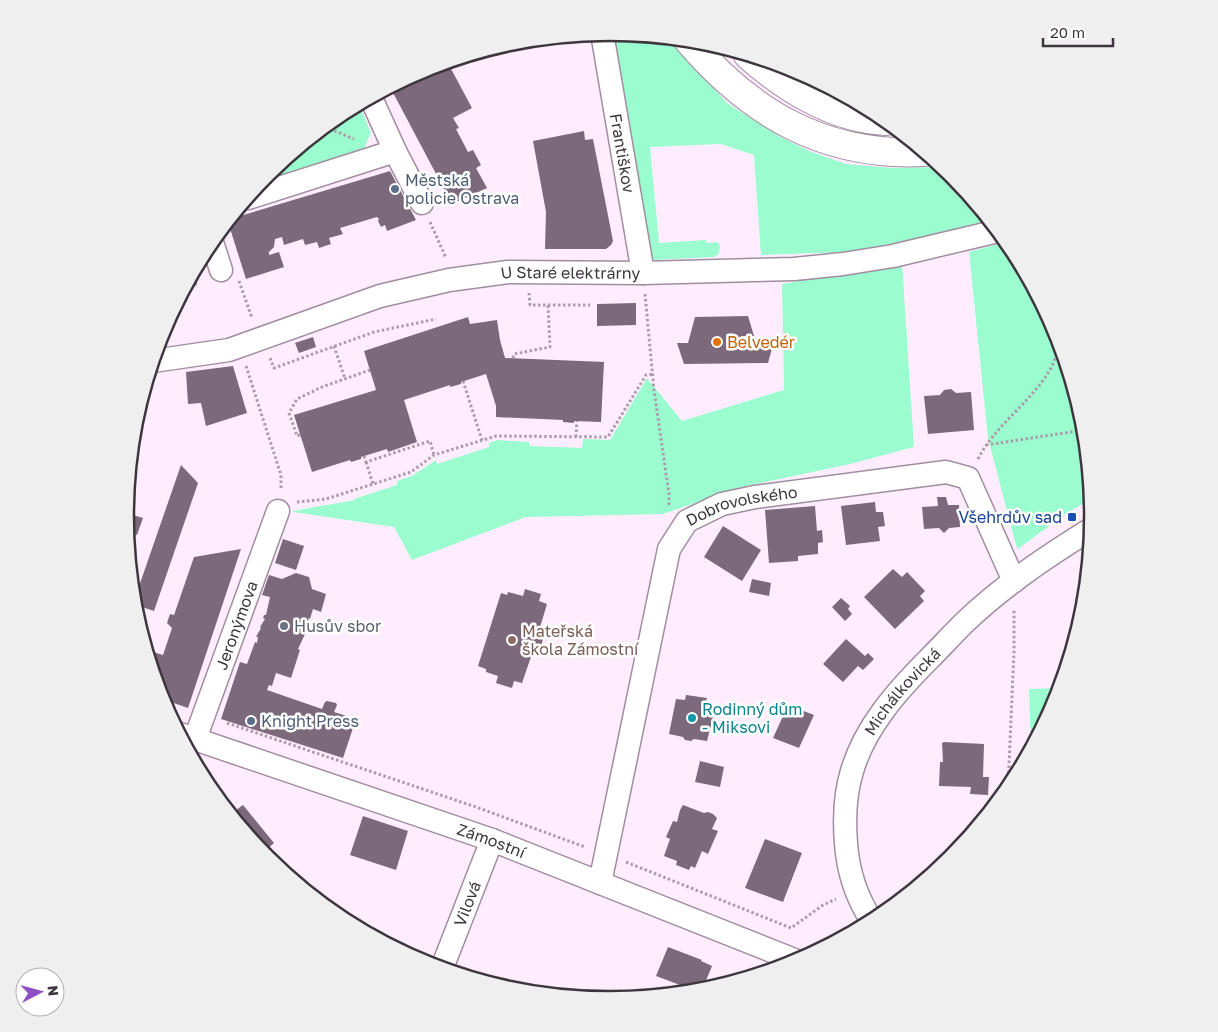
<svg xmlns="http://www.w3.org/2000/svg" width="1218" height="1032" font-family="'Golos Text',sans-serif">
	<rect width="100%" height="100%" fill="#ffedfe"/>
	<path fill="#9afccf" d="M 609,33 L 669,38 L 727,103 L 777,135 L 809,151 L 846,164 L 892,168 L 942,167 L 951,174 L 988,220 L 876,251 L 761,255 L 754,155 L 721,144 L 650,147 L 659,243 L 706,240 L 706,243 L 717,242 L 720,245 L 719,254 L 714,257 L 654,260 L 649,258 Z
		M 780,65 L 794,69 L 861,105 L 823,92 Z
		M 359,104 L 371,133 L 363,151 L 257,187 L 267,174 L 341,114 Z
		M 1006,242 L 1011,248 L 1056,331 L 1083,422 L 1091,499 L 1064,515 L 1018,549 L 1015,542 L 988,438 L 969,252 Z
		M 902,263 L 914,447 L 850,464 L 742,487 L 663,514 L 526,517 L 412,560 L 394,527 L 293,512 L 293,511 L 355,500 L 354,499 L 397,485 L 397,481 L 412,476 L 436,460 L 437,464 L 489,447 L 489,443 L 497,440 L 529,442 L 530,446 L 582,448 L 583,439 L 610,440 L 647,378 L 682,421 L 784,390 L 782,284 Z
		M 1060,688 L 1056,701 L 1031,747 L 1029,689 Z"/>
	<path fill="#7c697b" d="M 440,64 L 442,68 L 449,65 L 472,108 L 453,118 L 459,128 L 456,129 L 468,152 L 473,150 L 481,165 L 476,168 L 487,188 L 452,204 L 390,87 L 424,69 Z
		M 584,131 L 585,140 L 593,139 L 613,241 L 611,245 L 606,249 L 545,249 L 546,212 L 533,141 Z
		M 390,171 L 416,220 L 387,231 L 385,225 L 381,227 L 378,221 L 379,219 L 377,217 L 340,228 L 343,234 L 329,238 L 331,244 L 319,248 L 317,242 L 305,245 L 303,239 L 284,245 L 282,237 L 275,239 L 274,247 L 269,252 L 269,255 L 279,252 L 284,267 L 246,279 L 228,222 L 230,219 Z
		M 193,273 L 197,285 L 185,288 Z
		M 636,303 L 636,325 L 597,326 L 597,304 Z
		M 748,316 L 754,336 L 741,336 L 741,341 L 774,341 L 768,363 L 684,364 L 677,343 L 688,343 L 695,317 Z
		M 468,317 L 470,324 L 497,320 L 500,340 L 505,358 L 604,362 L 601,422 L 574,421 L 574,423 L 563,422 L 563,420 L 496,417 L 496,406 L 486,374 L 461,382 L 461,384 L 450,387 L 450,385 L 404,400 L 417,442 L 388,452 L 387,449 L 361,457 L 361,459 L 351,462 L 350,460 L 312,472 L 294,415 L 376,390 L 364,351 Z
		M 313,337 L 316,347 L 299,353 L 295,343 Z
		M 233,366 L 247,413 L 206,426 L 201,403 L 188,404 L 186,372 Z
		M 951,389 L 956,393 L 971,392 L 974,430 L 928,434 L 924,396 L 940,395 L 944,390 Z
		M 181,465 L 198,483 L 154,611 L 136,605 L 136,595 Z
		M 937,497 L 946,497 L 948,505 L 959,505 L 960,527 L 949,528 L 944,533 L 939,528 L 924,529 L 922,507 L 938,506 Z
		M 875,502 L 876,512 L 883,512 L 885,526 L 878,527 L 880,541 L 846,545 L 841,506 Z
		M 815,506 L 817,531 L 822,530 L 823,542 L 818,543 L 818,554 L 798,556 L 798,561 L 769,563 L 765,510 Z
		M 126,513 L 143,518 L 137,535 L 127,532 Z
		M 723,526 L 761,550 L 742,581 L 704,557 Z
		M 283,539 L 304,546 L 296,570 L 275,563 Z
		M 128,546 L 133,548 L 130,559 L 129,556 Z
		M 241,549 L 188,708 L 162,699 L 146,646 L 150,648 L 150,651 L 163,655 L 172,628 L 167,623 L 170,614 L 174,615 L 194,557 Z
		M 893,569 L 902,577 L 907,572 L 925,591 L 920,596 L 924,601 L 895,629 L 864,597 Z
		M 296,573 L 309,577 L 312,589 L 326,594 L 321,612 L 313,609 L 310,619 L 308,618 L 309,623 L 304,631 L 306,632 L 298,649 L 300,650 L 291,678 L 276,673 L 272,686 L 269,685 L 267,690 L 322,709 L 325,702 L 327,701 L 336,703 L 337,705 L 334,712 L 356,719 L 343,758 L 221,719 L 240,662 L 247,664 L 255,642 L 257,643 L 258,637 L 256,637 L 261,628 L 260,627 L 265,619 L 263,618 L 264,615 L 266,615 L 270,597 L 262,595 L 269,575 L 282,579 Z
		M 752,579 L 771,583 L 769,596 L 749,592 Z
		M 525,589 L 541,594 L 539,601 L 547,604 L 538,634 L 544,636 L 538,655 L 532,654 L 522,683 L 514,681 L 512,688 L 496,683 L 498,676 L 486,672 L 486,669 L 478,666 L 501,593 L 507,595 L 508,592 L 523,596 Z
		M 841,598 L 850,606 L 848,609 L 852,614 L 845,621 L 832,607 Z
		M 846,639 L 865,656 L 868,653 L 874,659 L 863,670 L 858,666 L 843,682 L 823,664 Z
		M 686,695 L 707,698 L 705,704 L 714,706 L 713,713 L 714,713 L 707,741 L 694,739 L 691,741 L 685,740 L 683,737 L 669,734 L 676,699 L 685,700 Z
		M 788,705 L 814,715 L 799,748 L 773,738 Z
		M 944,742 L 984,744 L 983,777 L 989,777 L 988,795 L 970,794 L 971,787 L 939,786 L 940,762 L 943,762 L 942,743 Z
		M 700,761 L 724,767 L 720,787 L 695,782 Z
		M 243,805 L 274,843 L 263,853 L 231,814 Z
		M 683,805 L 704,813 L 708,812 L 713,814 L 717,818 L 712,829 L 718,831 L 708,854 L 702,851 L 695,868 L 691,866 L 689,870 L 676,865 L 677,861 L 664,856 L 670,839 L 666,837 L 673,821 L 677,822 L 680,810 Z
		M 363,816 L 408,831 L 396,870 L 350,855 Z
		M 765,839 L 802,853 L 783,902 L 745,888 Z
		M 668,947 L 702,960 L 701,961 L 712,966 L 702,990 L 696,991 L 656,976 Z
		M 768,965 L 774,969 L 764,972 L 766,966 Z"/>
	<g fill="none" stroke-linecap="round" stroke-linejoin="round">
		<g stroke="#a18da0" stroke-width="25">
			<g id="street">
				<path id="s1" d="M 602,33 L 643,273"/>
				<path d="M 395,151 L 422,203"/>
				<path d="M 248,198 L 395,151 L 371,98"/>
				<path d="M 212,242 L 221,270"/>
				<path id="s2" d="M 153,361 L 229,350 L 380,296 L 449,280 L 508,272 L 643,273 L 794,269 L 843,264 L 893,256 L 998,231"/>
				<path id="s3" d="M 180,734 L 492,840 L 797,961"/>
				<path id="s4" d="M 195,739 L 278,511"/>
				<path id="s5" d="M 600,883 L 669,549 L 687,521 L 722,504 L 755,497 L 946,472 L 968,478 L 1014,581"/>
				<path id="s6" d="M 872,921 C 856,897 848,872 846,843 C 844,819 845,794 852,771 C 865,727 897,691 929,659 C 940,648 951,636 963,624 C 1001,587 1046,557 1091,529"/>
				<path id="s7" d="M 442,968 L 492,840"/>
			</g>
		</g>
		<g stroke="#a18da0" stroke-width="30">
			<path id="secondary" d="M 688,40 C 751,114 825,157 924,152
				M 748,55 C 786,89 835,119 886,121"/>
		</g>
		<path stroke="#aa9ca9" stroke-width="3" stroke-dasharray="2.5 2.5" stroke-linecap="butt" d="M 325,127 L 354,139
			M 430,222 L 446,258
			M 239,281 L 252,318
			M 529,293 L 530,305 L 590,305
			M 645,294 L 654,390 L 669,494 L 669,506
			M 334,346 L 345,379
			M 270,358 L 274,368 L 374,332 L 436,319
			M 513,358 L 514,354 L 550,347 L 548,305
			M 246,366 L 281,475 L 281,490
			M 463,381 L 482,440
			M 300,435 L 297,436 L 289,413 L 297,399 L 322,387 L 370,370
			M 576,437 L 577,421
			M 986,445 L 1084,430
			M 364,456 L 366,462 L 430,441 L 434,455
			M 978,459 C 995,425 1032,402 1051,368 C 1055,361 1057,350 1059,342
			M 366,462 L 373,484
			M 297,502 L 326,499 L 411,472 L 434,455 L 496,436 L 608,437 L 646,375 L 653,374
			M 227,723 L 476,807 L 585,847
			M 1008,788 L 1014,651 L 1014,609
			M 626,862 L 791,928 L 823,905 L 836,899"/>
		<use href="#street" stroke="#fff" stroke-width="22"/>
		<use href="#secondary" stroke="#fff" stroke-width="28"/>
	</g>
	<g fill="#5c6f8a" stroke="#fff" stroke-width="2">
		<circle cx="395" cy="189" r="5"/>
		<circle cx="251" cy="721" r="5"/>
	</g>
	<circle fill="#e8710a" stroke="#fff" stroke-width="2" cx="717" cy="342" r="5"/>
	<rect fill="#1a4fb4" stroke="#fff" stroke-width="2" x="1067" y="512" width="10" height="10" rx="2.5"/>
	<circle fill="#6b7280" stroke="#fff" stroke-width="2" cx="284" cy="626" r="5"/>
	<circle fill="#8d6e63" stroke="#fff" stroke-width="2" cx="512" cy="640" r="5"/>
	<circle fill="#0f9aa8" stroke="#fff" stroke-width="2" cx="692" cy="718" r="5"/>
	<g text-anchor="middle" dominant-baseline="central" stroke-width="5" stroke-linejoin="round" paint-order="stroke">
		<g font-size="16" fill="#3e363e" stroke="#fff">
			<text stroke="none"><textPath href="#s1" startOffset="122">Františkov</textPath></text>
			<text stroke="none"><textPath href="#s2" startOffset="430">U Staré elektrárny</textPath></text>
			<text stroke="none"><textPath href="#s5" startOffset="432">Dobrovolského</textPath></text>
			<text stroke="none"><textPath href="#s4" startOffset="121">Jeronýmova</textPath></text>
			<text stroke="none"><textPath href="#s6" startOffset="251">Michálkovická</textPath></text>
			<text stroke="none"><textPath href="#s3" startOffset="329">Zámostní</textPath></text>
			<text stroke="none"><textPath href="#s7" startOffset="69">Vilová</textPath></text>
		</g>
		<g font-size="16" fill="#4e5e75" stroke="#fff" text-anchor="start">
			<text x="405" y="180">Městská<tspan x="405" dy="18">policie Ostrava</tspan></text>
			<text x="261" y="721">Knight Press</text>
		</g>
		<g font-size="16" fill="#c56008" stroke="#fff" text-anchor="start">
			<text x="727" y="342">Belvedér</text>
		</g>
		<g font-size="16" fill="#164399" stroke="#fff" text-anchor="end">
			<text x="1062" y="517">Všehrdův sad</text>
		</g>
		<g font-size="16" fill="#5b616d" stroke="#fff" text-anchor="start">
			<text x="294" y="626">Husův sbor</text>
		</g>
		<g font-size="16" fill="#785e54" stroke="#fff" text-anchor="start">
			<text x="522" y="631">Mateřská<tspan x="522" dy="18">škola Zámostní</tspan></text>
		</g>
		<g font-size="16" fill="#0d838f" stroke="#fff" text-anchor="start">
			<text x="702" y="709">Rodinný dům<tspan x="702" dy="18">- Miksovi</tspan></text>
		</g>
	</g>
	<path d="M0 0H1218V1032H0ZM134 516a475 475 0 1 1 950 0a475 475 0 1 1-950 0Z" fill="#f0eff0" fill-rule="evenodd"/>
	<path fill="none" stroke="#3e363e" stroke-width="2.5" d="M134 516a475 475 0 1 1 950 0a475 475 0 1 1-950 0Z"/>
	<g transform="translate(40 992) rotate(84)"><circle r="24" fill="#ffffff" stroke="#b2afb2"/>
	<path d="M0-4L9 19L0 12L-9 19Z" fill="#8e4ec3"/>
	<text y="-8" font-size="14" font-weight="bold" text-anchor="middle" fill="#3e363e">N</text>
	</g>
	<path d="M1043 38v8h70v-8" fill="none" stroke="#3e363e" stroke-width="2.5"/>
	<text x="1050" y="38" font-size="15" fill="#3e363e" stroke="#ffffff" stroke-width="4" paint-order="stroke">20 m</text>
</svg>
